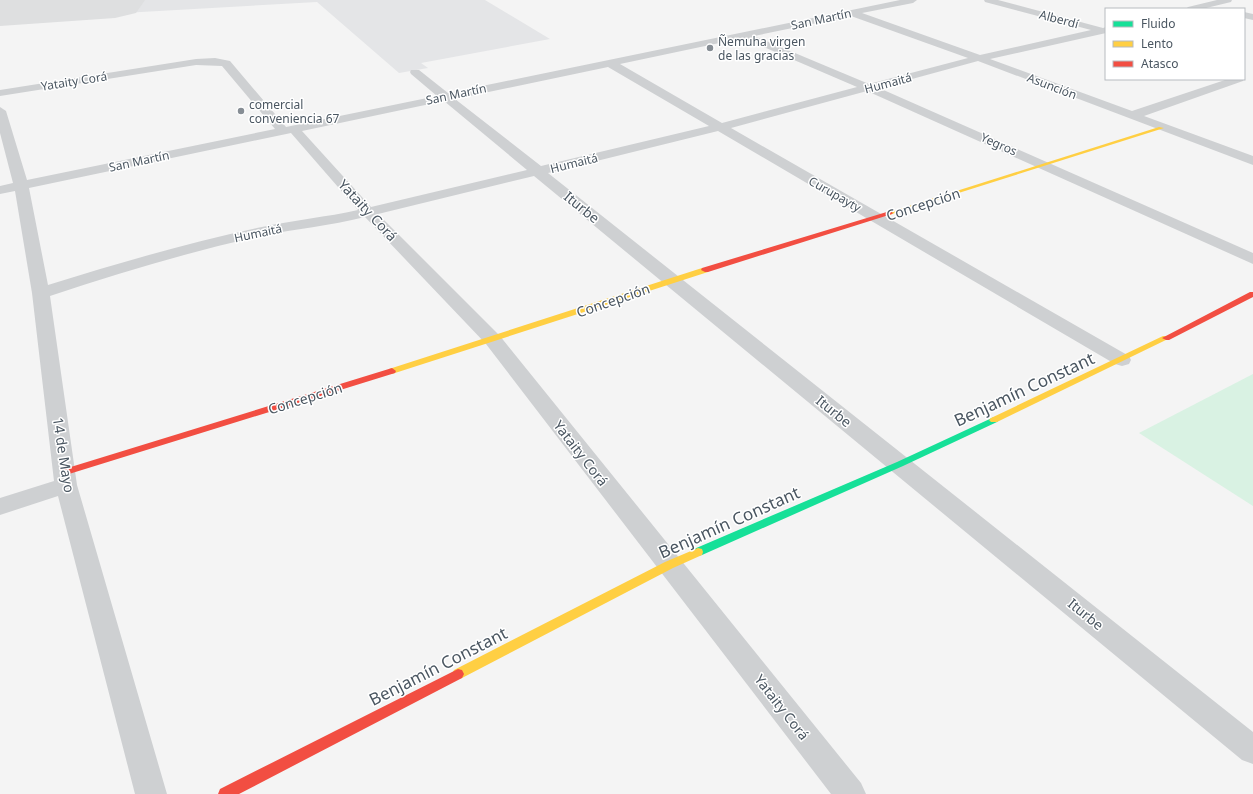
<svg xmlns="http://www.w3.org/2000/svg" width="1253" height="794" font-family="'Noto Sans',sans-serif">
	<rect width="100%" height="100%" fill="#f4f4f4"/>
	<path fill="#e4e5e7" d="M 0,0 L 485,0 L 550,39 L 421,63 L 428,68 L 399,73 L 317,2 L 0,20 Z"/>
	<path fill="#d9f2e3" d="M 1253,374 L 1253,506 L 1139,433 Z"/>
	<g fill="none" stroke-linecap="round" stroke-linejoin="round">
		<path fill="#dedfe0" fill-rule="evenodd" d="M 0,0 L 145,0 L 136,13 L 115,18 L 0,26 Z"/>
		<path fill="#ced0d2" fill-rule="evenodd" d="M 900,0 L 917,0 L 913,3 L 862,13 L 980,55 L 1091,30 L 985,2 L 984,0 L 998,0 L 1103,28 L 1106,27 L 1106,33 L 990,59 L 1132,111 L 1228,79 L 1244,78 L 1243,81 L 1144,116 L 1253,156 L 1253,165 L 978,61 L 879,88 L 1253,253 L 1253,264 L 867,91 L 731,128 L 1129,356 L 1131,360 L 1129,364 L 1122,366 L 1115,364 L 718,131 L 548,173 L 1253,732 L 1253,764 L 1242,760 L 534,176 L 378,214 L 500,336 L 861,783 L 866,794 L 831,794 L 486,344 L 365,217 C 330,226 295,229 260,236 C 189,252 119,273 50,296 L 77,485 L 167,794 L 135,794 L 58,496 L 0,515 L 0,498 L 54,481 L 32,293 L 15,191 L 0,194 L 0,186 L 13,183 L 0,133 L 0,107 L 6,111 L 27,180 L 275,129 L 222,66 L 196,65 L 0,96 L 0,90 L 196,59 L 215,58 L 230,61 L 286,127 L 437,96 L 411,74 L 410,72 L 411,70 L 419,70 L 448,93 ZM 851,16 L 968,58 L 869,84 L 754,36 ZM 743,38 L 857,87 L 722,123 L 620,64 ZM 608,67 L 709,126 L 541,166 L 455,99 ZM 444,101 L 527,170 L 371,207 L 302,131 ZM 291,133 L 358,210 C 327,217 294,220 262,227 C 190,242 119,263 48,285 L 29,188 Z
			M 1217,0 L 1232,0 L 1231,2 L 1202,9 L 1186,9 L 1188,7 Z
			M 1244,12 L 1253,14 L 1253,20 L 1244,18 Z"/>
		<path fill="#16e098" fill-rule="evenodd" d="M 994,417 L 997,418 L 999,420 L 997,422 L 903,466 L 702,555 L 698,556 L 694,555 L 693,552 L 694,549 L 897,462 Z"/>
		<path fill="#ffcf43" fill-rule="evenodd" d="M 1159,127 L 1164,128 L 892,214 L 890,215 L 887,213 Z
			M 702,268 L 705,268 L 709,270 L 708,272 L 395,373 L 392,374 L 388,371 L 389,369 Z
			M 1163,336 L 1166,336 L 1170,338 L 997,422 L 991,422 L 989,420 L 991,418 Z
			M 698,548 L 702,549 L 703,552 L 702,555 L 673,568 L 462,678 L 458,679 L 454,678 L 452,674 L 454,670 L 665,562 Z"/>
		<path fill="#f24e42" fill-rule="evenodd" d="M 890,211 L 893,213 L 892,214 L 708,272 L 705,272 L 701,270 L 702,268 Z
			M 1250,292 L 1253,292 L 1253,297 L 1169,340 L 1166,340 L 1162,338 Z
			M 392,368 L 396,371 L 395,373 L 69,474 L 61,474 L 60,472 L 61,470 Z
			M 458,669 L 462,670 L 464,674 L 462,678 L 239,794 L 218,794 L 220,789 Z"/>
	</g>
	<g fill="#868d94" stroke="#fff" stroke-width="1.5">
		<circle cx="710" cy="48" r="4"/>
		<circle cx="241" cy="111" r="4"/>
	</g>
	<g text-anchor="middle" dominant-baseline="central" stroke-width="3" stroke-linejoin="round" paint-order="stroke">
		<g font-size="12" fill="#4a5661" stroke="#fff">
			<text transform="translate(821 19) rotate(-12)">San Martín</text>
			<text transform="translate(1059 19) rotate(15)">Alberdí</text>
			<text transform="translate(74 81) rotate(-9)">Yataity Corá</text>
			<text transform="translate(888 83) rotate(-15)">Humaitá</text>
			<text transform="translate(1052 86) rotate(21)">Asunción</text>
			<text transform="translate(456 94) rotate(-12)">San Martín</text>
			<text transform="translate(999 144) rotate(24)">Yegros</text>
			<text transform="translate(139 161) rotate(-12)">San Martín</text>
			<text transform="translate(574 163) rotate(-14)">Humaitá</text>
			<text transform="translate(835 194) rotate(30)">Curupayty</text>
			<text transform="translate(258 233) rotate(-12)">Humaitá</text>
		</g>
		<g font-size="12" fill="#4a5661" stroke="#fff" text-anchor="start">
			<text x="718" y="41">Ñemuha virgen<tspan x="718" dy="14">de las gracias</tspan></text>
			<text x="249" y="104">comercial<tspan x="249" dy="14">conveniencia 67</tspan></text>
		</g>
		<g font-size="14" fill="#4a5661" stroke="#fff">
			<text transform="translate(923 204) rotate(-18)">Concepción</text>
			<text transform="translate(582 207) rotate(39)">Iturbe</text>
			<text transform="translate(368 210) rotate(47)">Yataity Corá</text>
			<text transform="translate(613 300) rotate(-19)">Concepción</text>
			<text transform="translate(305 398) rotate(-17)">Concepción</text>
			<text transform="translate(834 411) rotate(39)">Iturbe</text>
			<text transform="translate(581 453) rotate(52)">Yataity Corá</text>
			<text transform="translate(64 455) rotate(81)">14 de Mayo</text>
			<text transform="translate(1086 614) rotate(39)">Iturbe</text>
			<text transform="translate(782 707) rotate(52)">Yataity Corá</text>
		</g>
		<g font-size="17" fill="#4a5661" stroke="#fff">
			<text transform="translate(1024 389) rotate(-25)">Benjamín Constant</text>
			<text transform="translate(729 522) rotate(-24)">Benjamín Constant</text>
			<text transform="translate(438 666) rotate(-27)">Benjamín Constant</text>
		</g>
	</g>
	<rect x="1105" y="8" width="140" height="72" fill="#ffffff" stroke="#b7bbc0"/>
	<rect x="1113" y="21" width="20" height="6" fill="#16e098" stroke="#b7bbc0"/>
	<text x="1141" y="28" font-size="12" fill="#4a5661">Fluido</text>
	<rect x="1113" y="41" width="20" height="6" fill="#ffcf43" stroke="#b7bbc0"/>
	<text x="1141" y="48" font-size="12" fill="#4a5661">Lento</text>
	<rect x="1113" y="61" width="20" height="6" fill="#f24e42" stroke="#b7bbc0"/>
	<text x="1141" y="68" font-size="12" fill="#4a5661">Atasco</text>
</svg>
